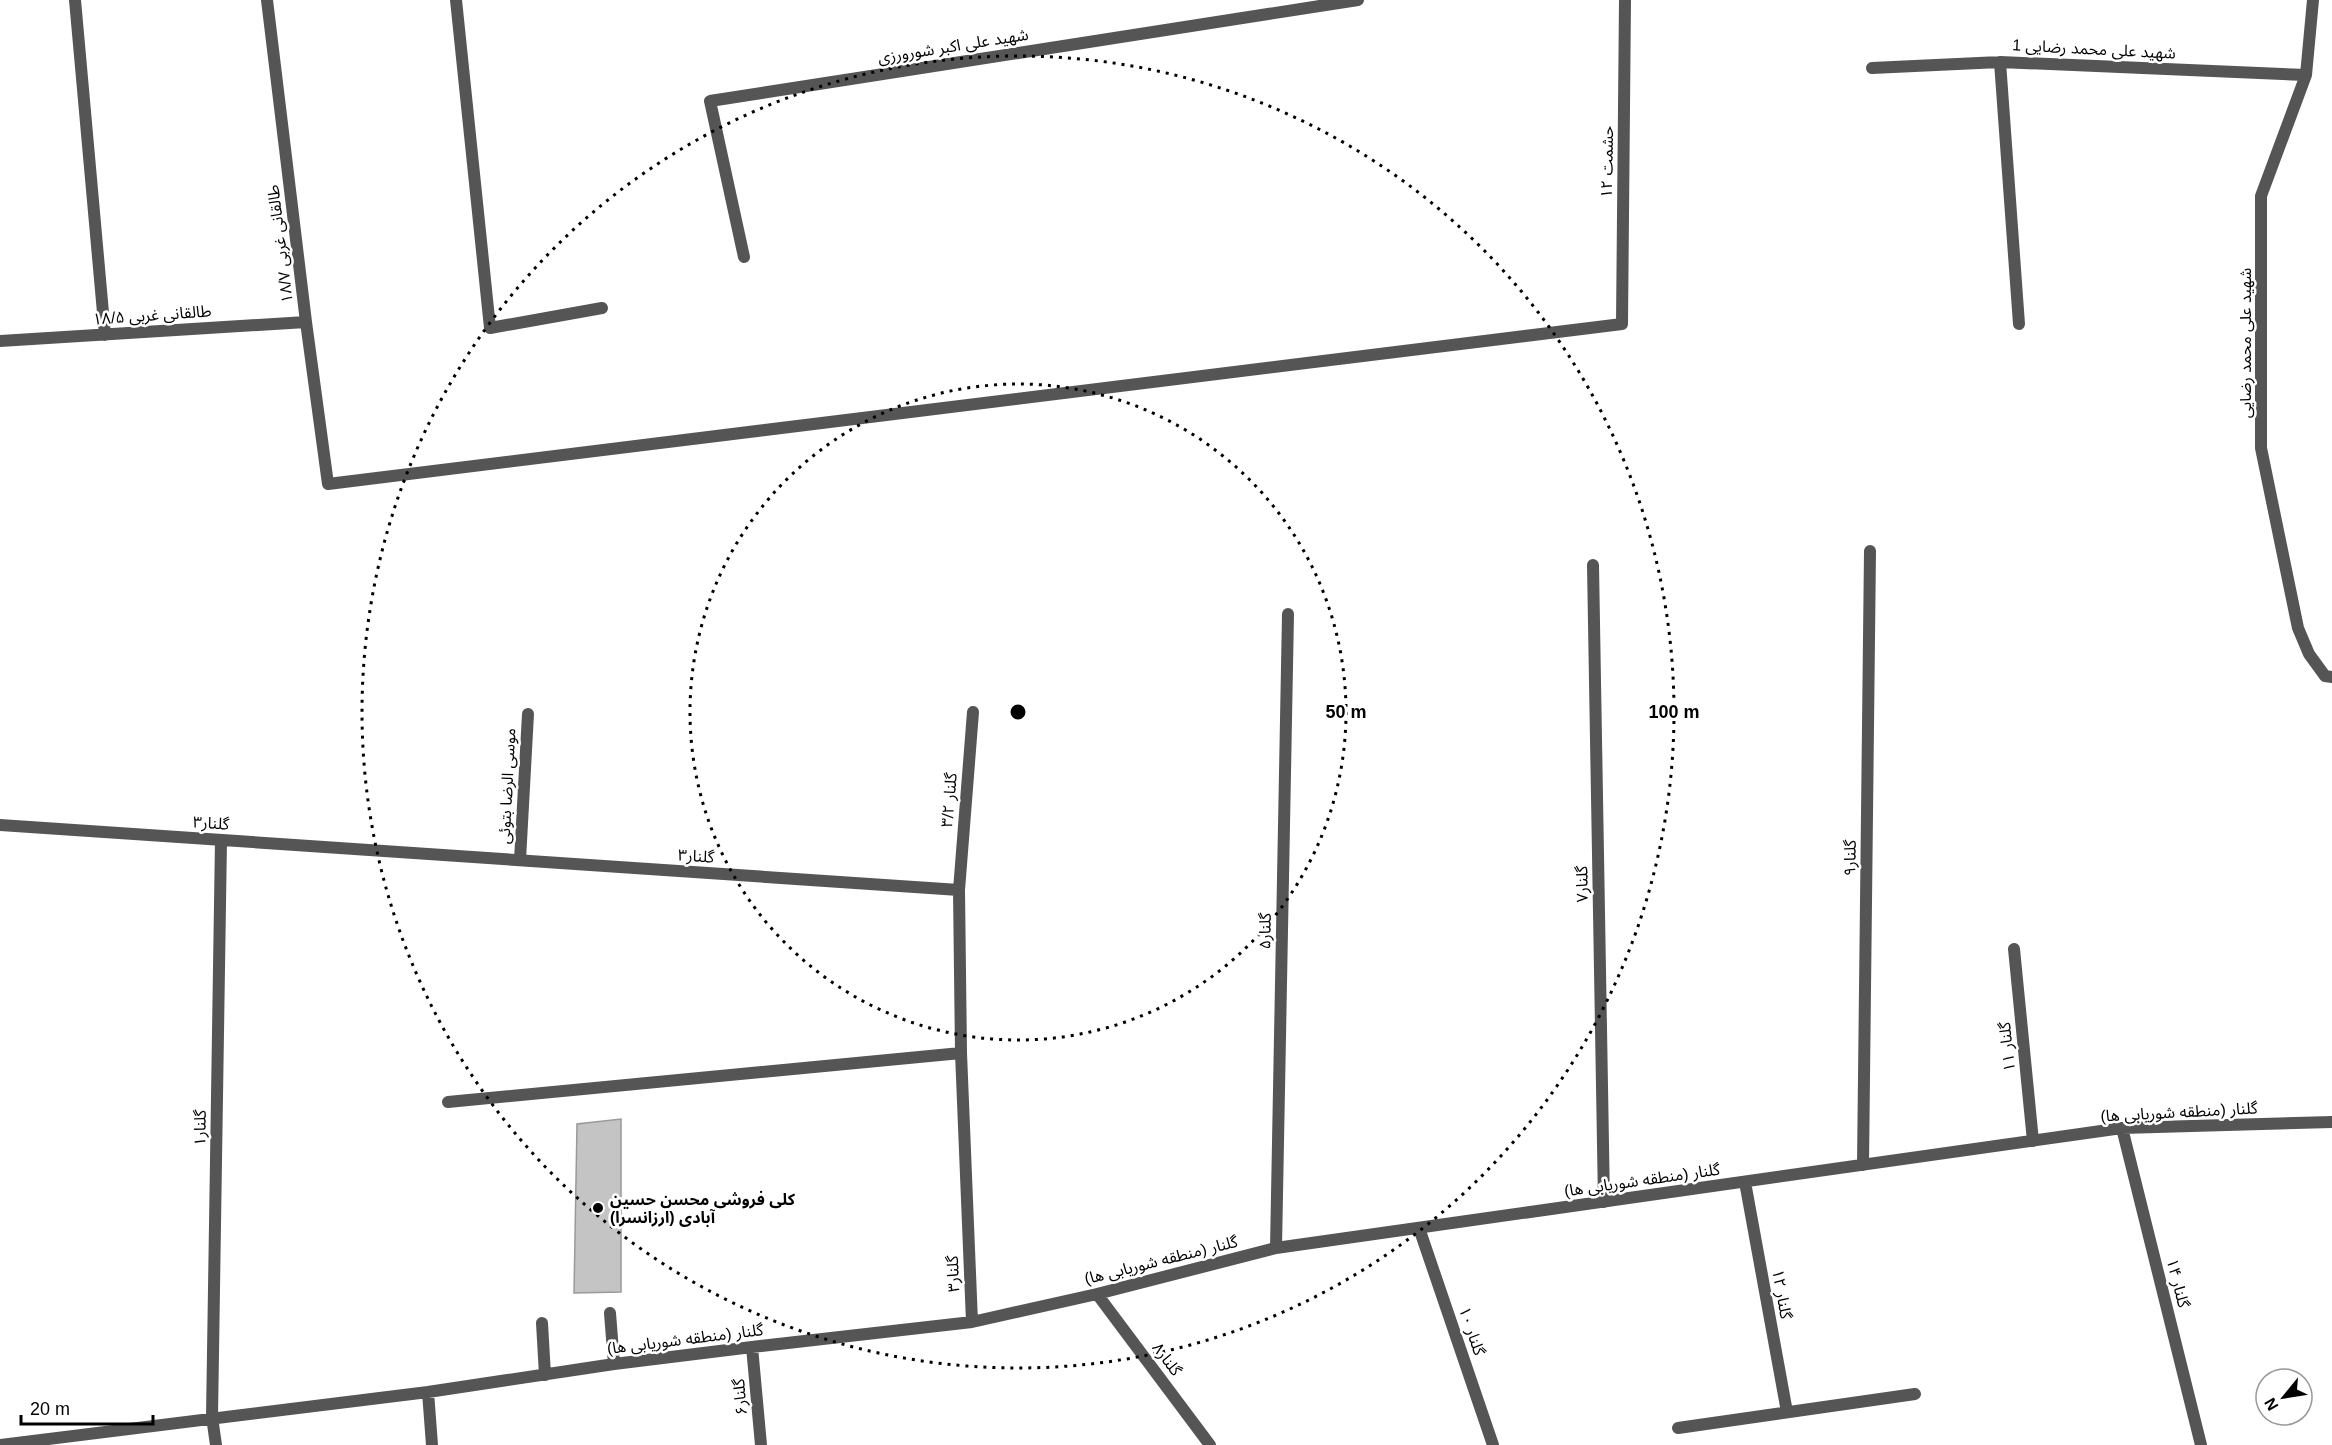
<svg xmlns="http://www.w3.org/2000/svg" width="2332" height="1445" font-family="Arial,'Noto Sans Arabic',sans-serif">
	<rect width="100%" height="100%" fill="#fff"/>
	<path fill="#c4c4c4" stroke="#999" stroke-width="1.5" d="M 621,1119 L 621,1292 L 574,1293 L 577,1124 Z"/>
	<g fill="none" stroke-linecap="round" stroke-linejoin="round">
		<path stroke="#555" stroke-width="12" d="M 75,0 L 105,335
			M 267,0 L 306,322 L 328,484 L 1622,324 L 1625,0
			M 456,0 L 490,328 L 602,308
			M 2313,0 L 2306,75 L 2261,196 L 2261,448 L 2298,628 L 2309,654 L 2325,676 L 2332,677
			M 1872,68 L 2000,62
			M 744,257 L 710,101 L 1358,0
			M 2019,324 L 2000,62 L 2306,75
			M 0,341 L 306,322
			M 1593,565 L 1604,1202
			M 0,825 L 959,890 L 961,1053 L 972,1322
			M 520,860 L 528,714
			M 959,890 L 973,712
			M 2014,949 L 2033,1141
			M 448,1102 L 961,1053
			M 2122,1128 L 2201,1445
			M 1863,1165 L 1870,551
			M 1745,1182 L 1787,1412
			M 1419,1228 L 1493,1445
			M 1276,1248 L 1288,614
			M 1097,1294 L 1210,1445
			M 610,1313 L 614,1364
			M 542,1323 L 545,1375
			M 752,1347 L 761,1445
			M 428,1392 L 432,1445
			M 1678,1428 L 1915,1394
			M 0,1445 L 428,1392 L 614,1364 L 752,1347 L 972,1322 L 1097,1294 L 1276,1248 L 2122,1128 L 2332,1122
			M 216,1445 L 212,1417 L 221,840"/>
	</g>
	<g fill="none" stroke="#000" stroke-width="3" stroke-dasharray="3 6">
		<circle cx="1018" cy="712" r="328"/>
		<circle cx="1018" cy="712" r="656"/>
	</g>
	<circle fill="#000" stroke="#fff" stroke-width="2" cx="598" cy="1208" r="6"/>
	<g text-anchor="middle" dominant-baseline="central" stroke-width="5" stroke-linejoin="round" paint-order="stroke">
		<g font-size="16" fill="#000" stroke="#fff">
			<text transform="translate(953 46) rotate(-9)">شهید علی اکبر شورورزی</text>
			<text transform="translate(2094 49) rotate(3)">شهید علی محمد رضایی 1</text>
			<text transform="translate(1607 162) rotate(-89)">حشمت ۱۲</text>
			<text transform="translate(280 244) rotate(-97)">طالقانی غربی ۱۸/۷</text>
			<text transform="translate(152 315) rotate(-4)">طالقانی غربی ۱۸/۵</text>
			<text transform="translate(2245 343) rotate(-90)">شهید علی محمد رضایی</text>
			<text transform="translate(507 786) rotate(-87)">موسی الرضا بتوئی</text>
			<text transform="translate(949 800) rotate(-85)">گلنار ۳/۲</text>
			<text transform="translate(211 823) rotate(4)">گلنار۳</text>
			<text transform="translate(696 856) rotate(4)">گلنار۳</text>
			<text transform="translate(1850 858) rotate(-89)">گلنار۹</text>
			<text transform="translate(1582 884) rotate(-91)">گلنار۷</text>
			<text transform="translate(1265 931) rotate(-89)">گلنار۵</text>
			<text transform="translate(2007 1047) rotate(-96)">گلنار ۱۱</text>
			<text transform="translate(2179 1112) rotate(-3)">گلنار (منطقه شوریابی ها)</text>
			<text transform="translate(200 1128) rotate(-89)">گلنار۱</text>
			<text transform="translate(1642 1180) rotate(-8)">گلنار (منطقه شوریابی ها)</text>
			<text transform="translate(1161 1260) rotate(-14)">گلنار (منطقه شوریابی ها)</text>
			<text transform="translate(953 1274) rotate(-92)">گلنار۳</text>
			<text transform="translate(2178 1283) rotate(76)">گلنار ۱۴</text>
			<text transform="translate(1782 1294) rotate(80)">گلنار ۱۲</text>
			<text transform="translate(1472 1331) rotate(71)">گلنار ۱۰</text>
			<text transform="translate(685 1339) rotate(-7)">گلنار (منطقه شوریابی ها)</text>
			<text transform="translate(1167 1359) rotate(53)">گلنار۸</text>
			<text transform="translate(740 1397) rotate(-95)">گلنار۶</text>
		</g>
		<g font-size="16" font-weight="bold" fill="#000" stroke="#fff" text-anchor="start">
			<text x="610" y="1199">کلی فروشی محسن حسین<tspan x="610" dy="18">آبادی (ارزانسرا)</tspan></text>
		</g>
	</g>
	<circle cx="1018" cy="712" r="9" fill="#000" stroke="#fff" stroke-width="3"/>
	<g font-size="18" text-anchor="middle" font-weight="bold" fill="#000" stroke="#fff" stroke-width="5" stroke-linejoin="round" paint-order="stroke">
		<text x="1346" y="718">50 m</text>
		<text x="1674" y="718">100 m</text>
	</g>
	<g transform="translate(2284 1397) rotate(240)"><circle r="28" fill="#ffffff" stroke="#999999" stroke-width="1.5"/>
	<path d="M0-4.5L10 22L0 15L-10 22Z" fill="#000000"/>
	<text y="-9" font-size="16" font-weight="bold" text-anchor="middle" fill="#000000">N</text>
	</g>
	<path d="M21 1415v9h132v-9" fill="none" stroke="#000000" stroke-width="3"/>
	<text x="30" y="1415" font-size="18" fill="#000000" stroke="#ffffff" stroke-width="4.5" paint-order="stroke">20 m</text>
</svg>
